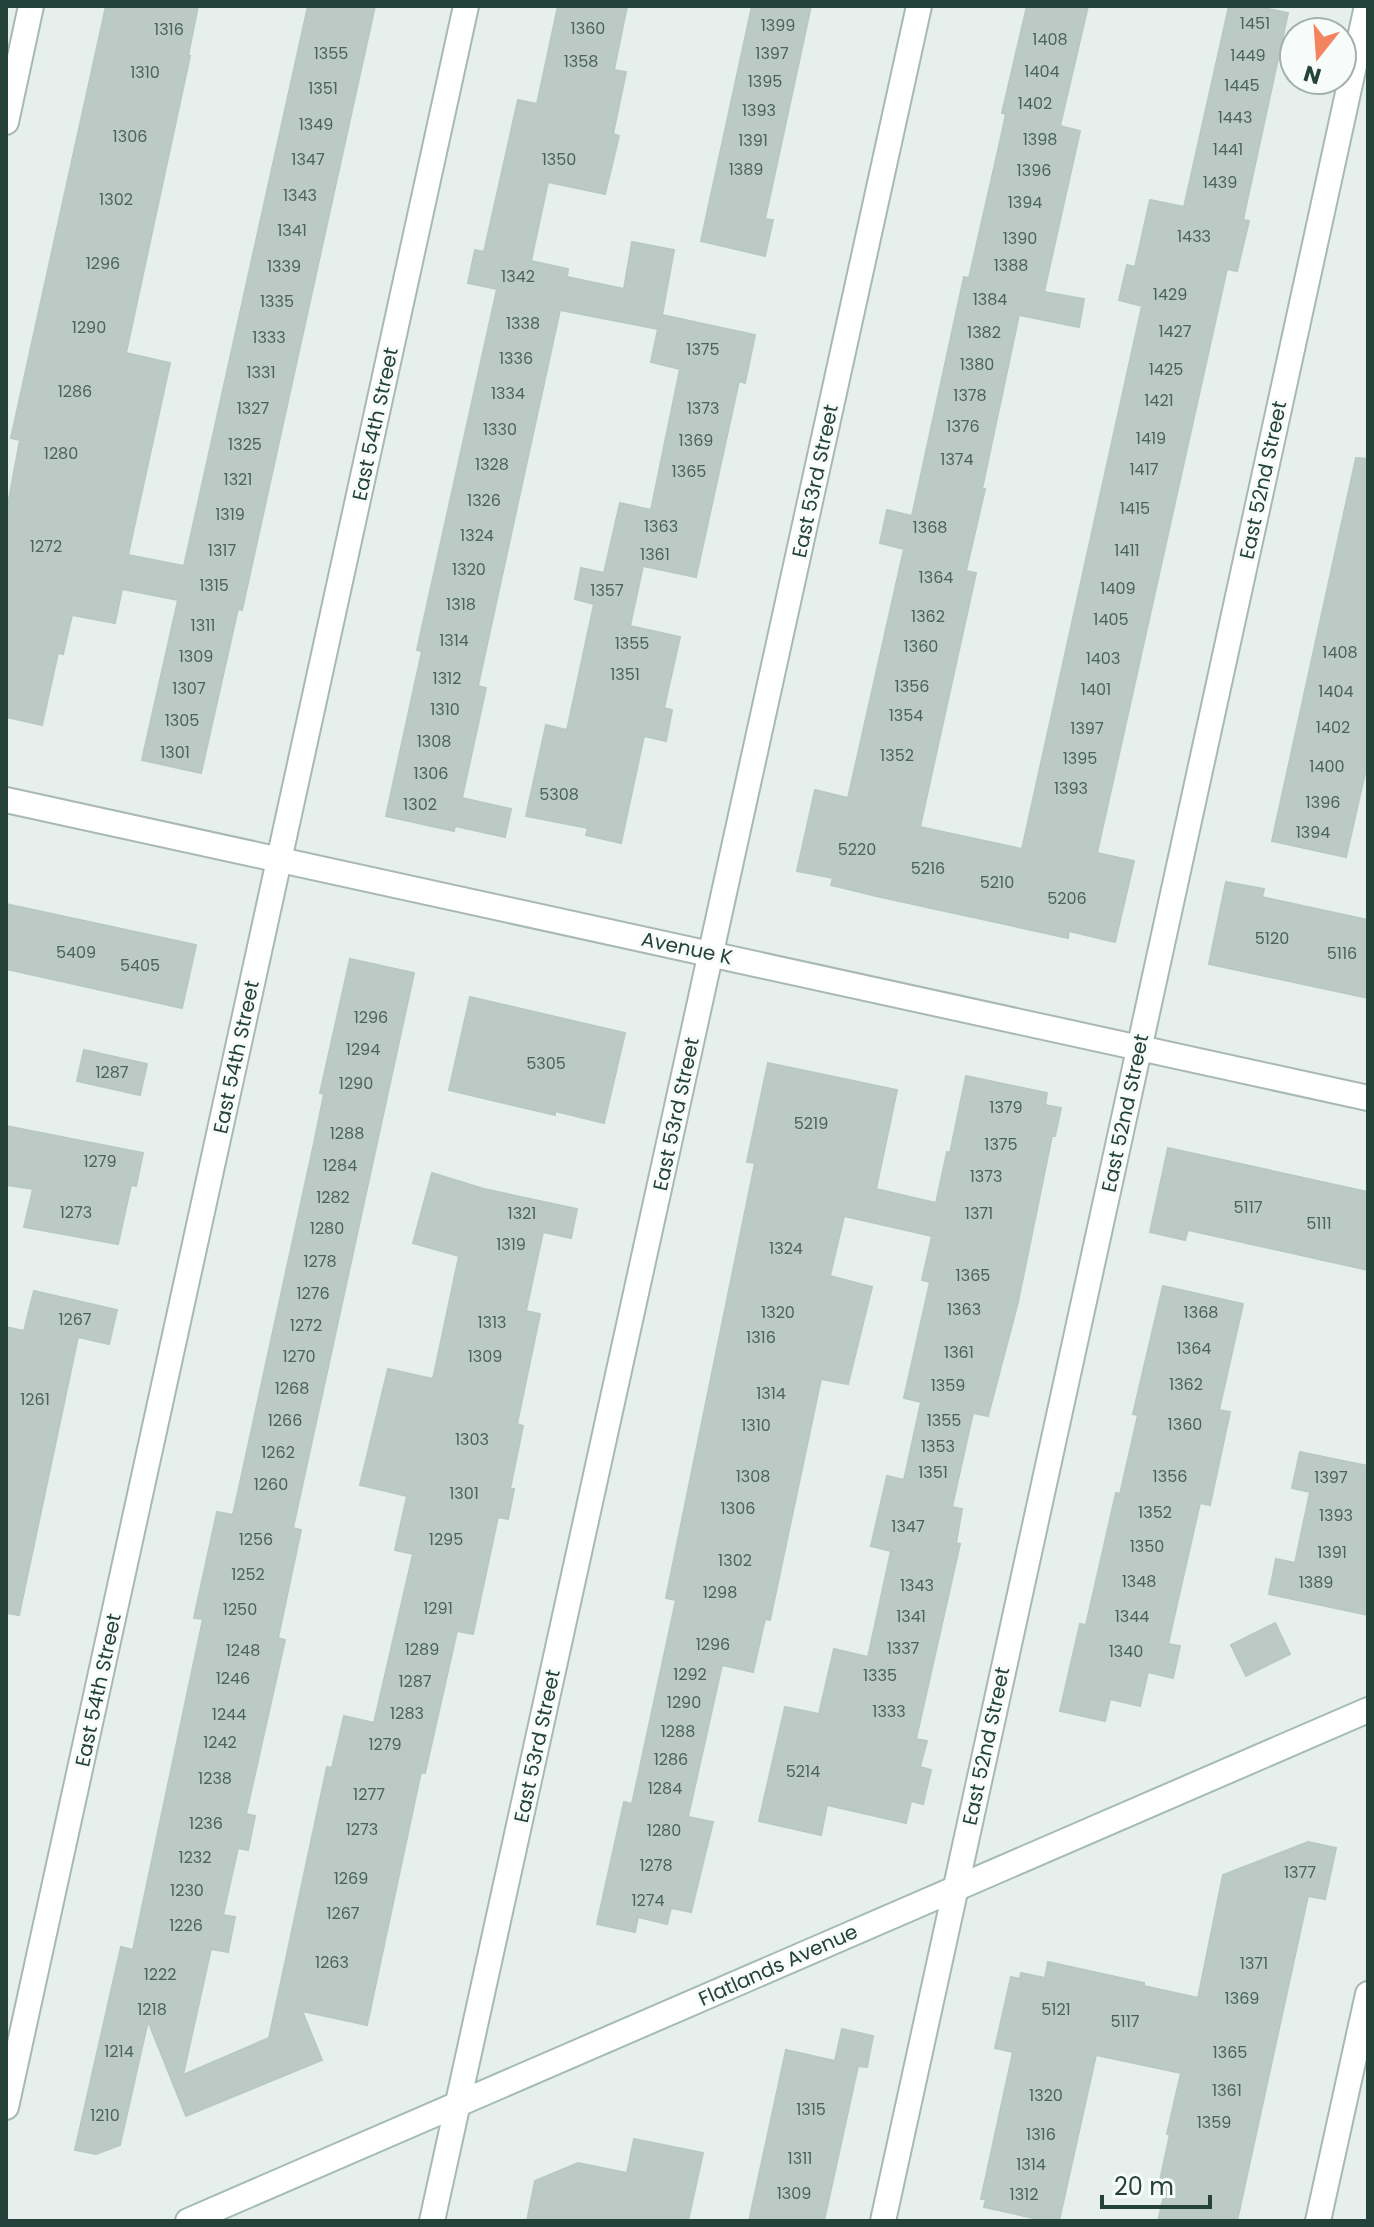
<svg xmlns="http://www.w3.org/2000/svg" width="1374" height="2227" font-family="Poppins,sans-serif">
	<rect width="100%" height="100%" fill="#e6efeb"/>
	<path fill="#bbcac4" stroke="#b8c9c2" stroke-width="2" d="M 106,6 L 198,6 L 188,56 L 190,56 L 126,353 L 170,363 L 128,555 L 184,566 L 308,6 L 375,6 L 242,610 L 238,609 L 201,773 L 142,760 L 178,600 L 122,589 L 115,623 L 72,615 L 63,654 L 58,653 L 42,725 L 6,717 L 6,515 L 20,440 L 11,438 Z
		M 558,6 L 627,6 L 614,70 L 626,72 L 613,134 L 619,136 L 605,194 L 548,182 L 531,261 L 568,269 L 567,277 L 624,289 L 632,242 L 674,250 L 662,315 L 755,335 L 745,383 L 739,381 L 696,577 L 643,566 L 630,626 L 680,637 L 664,708 L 672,710 L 666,741 L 644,736 L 621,843 L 586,835 L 588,828 L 526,816 L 546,725 L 567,730 L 594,604 L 575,599 L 581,568 L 604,573 L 620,503 L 651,510 L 680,369 L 651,362 L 658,329 L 560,310 L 478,686 L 486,688 L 462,798 L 511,809 L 505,837 L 455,826 L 454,831 L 386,816 L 422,651 L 417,650 L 497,289 L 468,283 L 475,250 L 484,252 L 518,100 L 537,104 Z
		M 752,6 L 811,6 L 765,219 L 773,220 L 765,256 L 701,241 Z
		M 1027,6 L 1088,6 L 1060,126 L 1080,131 L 1044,292 L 1084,299 L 1079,327 L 1019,315 L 982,489 L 985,489 L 966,571 L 976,573 L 920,827 L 1022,849 L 1142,306 L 1119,300 L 1127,265 L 1135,267 L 1150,200 L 1184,207 L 1229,6 L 1254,6 L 1288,13 L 1243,220 L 1249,221 L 1237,271 L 1227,269 L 1097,853 L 1134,861 L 1115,942 L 1069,931 L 1068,938 L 876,896 L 831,885 L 833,878 L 797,871 L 815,790 L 848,798 L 904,549 L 880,543 L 887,510 L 912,516 L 964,277 L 969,278 L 999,146 L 1006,114 L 1002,113 Z
		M 1356,458 L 1368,459 L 1368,760 L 1346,857 L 1272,841 Z
		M 1226,882 L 1264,889 L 1262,897 L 1368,920 L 1368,998 L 1209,964 Z
		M 6,904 L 196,945 L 182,1008 L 6,969 Z
		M 350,959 L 414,973 L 293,1528 L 301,1530 L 278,1638 L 285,1640 L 246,1814 L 255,1816 L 248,1850 L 238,1848 L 223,1915 L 235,1917 L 228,1952 L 211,1949 L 183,2075 L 269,2038 L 327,1767 L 332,1768 L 344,1716 L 374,1723 L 413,1554 L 395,1550 L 407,1496 L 360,1485 L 388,1369 L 433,1379 L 459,1256 L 413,1243 L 432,1173 L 484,1189 L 577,1209 L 571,1238 L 543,1232 L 526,1311 L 540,1314 L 517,1424 L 523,1426 L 510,1489 L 514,1489 L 508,1519 L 498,1517 L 473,1634 L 457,1631 L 425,1773 L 421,1772 L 367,2025 L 302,2011 L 322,2060 L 186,2116 L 148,2021 L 120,2145 L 96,2154 L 75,2150 L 121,1947 L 133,1950 L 203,1619 L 194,1618 L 217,1512 L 233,1515 L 314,1143 L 324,1094 L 320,1093 Z
		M 470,997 L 625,1033 L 604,1123 L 555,1111 L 555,1115 L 449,1090 Z
		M 84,1050 L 147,1064 L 140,1095 L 77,1081 Z
		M 768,1063 L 897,1090 L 876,1189 L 936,1203 L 947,1152 L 950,1153 L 966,1076 L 1047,1093 L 1045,1105 L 1061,1108 L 1055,1136 L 1052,1136 L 1018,1302 L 988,1416 L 973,1413 L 952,1507 L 962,1509 L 956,1543 L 960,1544 L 916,1739 L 927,1741 L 920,1767 L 931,1770 L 923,1804 L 911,1801 L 906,1823 L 827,1805 L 821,1835 L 759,1821 L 785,1707 L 819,1714 L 834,1649 L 868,1657 L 891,1551 L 871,1546 L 887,1476 L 904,1480 L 921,1402 L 904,1398 L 930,1282 L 922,1280 L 932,1236 L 844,1216 L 830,1276 L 872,1287 L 848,1384 L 821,1379 L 770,1620 L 765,1619 L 753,1672 L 722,1665 L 688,1817 L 713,1822 L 691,1912 L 671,1908 L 667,1924 L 638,1917 L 635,1932 L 597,1924 L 624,1802 L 632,1804 L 676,1600 L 666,1598 L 755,1163 L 747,1162 Z
		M 6,1126 L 143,1153 L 136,1186 L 131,1185 L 118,1244 L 24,1227 L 33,1189 L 6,1185 Z
		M 1168,1148 L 1368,1192 L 1368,1270 L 1188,1230 L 1185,1240 L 1150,1232 Z
		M 1163,1286 L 1243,1304 L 1219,1410 L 1230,1412 L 1210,1505 L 1200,1503 L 1168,1644 L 1180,1646 L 1173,1678 L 1148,1672 L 1140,1706 L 1110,1699 L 1105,1721 L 1060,1711 L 1080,1624 L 1086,1625 L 1116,1493 L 1120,1494 L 1138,1415 L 1133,1414 Z
		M 34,1291 L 117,1310 L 109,1344 L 78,1337 L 19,1615 L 6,1613 L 6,1327 L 24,1331 Z
		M 1300,1452 L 1368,1466 L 1368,1615 L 1269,1594 L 1276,1559 L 1295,1563 L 1310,1492 L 1292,1488 Z
		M 1275,1623 L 1290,1654 L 1246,1676 L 1231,1645 Z
		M 1308,1842 L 1336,1848 L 1325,1899 L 1308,1896 L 1237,2221 L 1158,2221 L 1165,2191 L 1158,2190 L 1170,2134 L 1167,2134 L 1181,2073 L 1096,2055 L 1059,2221 L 1047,2221 L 984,2207 L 986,2199 L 981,2199 L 1013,2052 L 995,2048 L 1011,1977 L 1020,1979 L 1021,1973 L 1045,1978 L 1048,1962 L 1144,1983 L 1144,1986 L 1198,1998 L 1223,1875 Z
		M 842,2029 L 873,2036 L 867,2067 L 858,2066 L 824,2221 L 749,2221 L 786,2050 L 835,2061 Z
		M 634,2139 L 703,2153 L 688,2221 L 527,2221 L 535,2181 L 578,2163 L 627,2173 Z"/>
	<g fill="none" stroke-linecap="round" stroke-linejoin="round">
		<g stroke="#a8b8b2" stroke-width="28">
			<path id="minor" d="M 6,122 L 31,6
				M 6,2107 L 466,6
				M 432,2221 L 919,6
				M 883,2221 L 1367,6
				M 1318,2221 L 1368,1994"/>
		</g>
		<g stroke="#a8b8b2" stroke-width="28">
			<path id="tertiary" d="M 6,800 L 1368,1098"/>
		</g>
		<g stroke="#a4bbb3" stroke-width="28">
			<path id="secondary" d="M 188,2221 L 1368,1710"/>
		</g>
		<use href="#minor" stroke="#fff" stroke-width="24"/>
		<use href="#tertiary" stroke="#fff" stroke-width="24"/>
		<use href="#secondary" stroke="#fff" stroke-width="24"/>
	</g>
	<g text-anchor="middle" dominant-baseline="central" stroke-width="6" stroke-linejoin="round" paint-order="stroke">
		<g font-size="16" fill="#4a645c">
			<text x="1255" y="23">1451</text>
			<text x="778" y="25">1399</text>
			<text x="588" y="28">1360</text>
			<text x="169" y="29">1316</text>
			<text x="1050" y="39">1408</text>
			<text x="331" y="53">1355</text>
			<text x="772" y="53">1397</text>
			<text x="1248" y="55">1449</text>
			<text x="581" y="61">1358</text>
			<text x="1042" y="71">1404</text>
			<text x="145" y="72">1310</text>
			<text x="765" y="81">1395</text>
			<text x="1242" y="85">1445</text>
			<text x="323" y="88">1351</text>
			<text x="1035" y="103">1402</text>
			<text x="759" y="110">1393</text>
			<text x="1235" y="117">1443</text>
			<text x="316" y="124">1349</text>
			<text x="130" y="136">1306</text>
			<text x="1040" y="139">1398</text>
			<text x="753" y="140">1391</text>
			<text x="1228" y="149">1441</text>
			<text x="308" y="159">1347</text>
			<text x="559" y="159">1350</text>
			<text x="746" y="169">1389</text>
			<text x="1034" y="170">1396</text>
			<text x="1220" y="182">1439</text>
			<text x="300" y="195">1343</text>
			<text x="116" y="199">1302</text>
			<text x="1025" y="202">1394</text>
			<text x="292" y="230">1341</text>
			<text x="1194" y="236">1433</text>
			<text x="1020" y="238">1390</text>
			<text x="103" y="263">1296</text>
			<text x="1011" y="265">1388</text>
			<text x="284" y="266">1339</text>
			<text x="518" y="276">1342</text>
			<text x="1170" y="294">1429</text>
			<text x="990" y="299">1384</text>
			<text x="277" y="301">1335</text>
			<text x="523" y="323">1338</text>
			<text x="89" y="327">1290</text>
			<text x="1175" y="331">1427</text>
			<text x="984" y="332">1382</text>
			<text x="269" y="337">1333</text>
			<text x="703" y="349">1375</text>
			<text x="516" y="358">1336</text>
			<text x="977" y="364">1380</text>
			<text x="1166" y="369">1425</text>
			<text x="261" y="372">1331</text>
			<text x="75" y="391">1286</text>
			<text x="508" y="393">1334</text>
			<text x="970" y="395">1378</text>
			<text x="1159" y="400">1421</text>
			<text x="253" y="408">1327</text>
			<text x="703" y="408">1373</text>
			<text x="963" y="426">1376</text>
			<text x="500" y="429">1330</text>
			<text x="1151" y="438">1419</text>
			<text x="696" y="440">1369</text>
			<text x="245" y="444">1325</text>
			<text x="61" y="453">1280</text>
			<text x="957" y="459">1374</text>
			<text x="492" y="464">1328</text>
			<text x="1144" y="469">1417</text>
			<text x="689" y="471">1365</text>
			<text x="238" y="479">1321</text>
			<text x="484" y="500">1326</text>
			<text x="1135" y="508">1415</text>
			<text x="230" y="514">1319</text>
			<text x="661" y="526">1363</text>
			<text x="930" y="527">1368</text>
			<text x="477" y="535">1324</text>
			<text x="46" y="546">1272</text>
			<text x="222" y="550">1317</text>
			<text x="1127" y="550">1411</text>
			<text x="655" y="554">1361</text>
			<text x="469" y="569">1320</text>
			<text x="936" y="577">1364</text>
			<text x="214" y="585">1315</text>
			<text x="1118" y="588">1409</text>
			<text x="607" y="590">1357</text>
			<text x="461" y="604">1318</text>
			<text x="928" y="616">1362</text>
			<text x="1111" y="619">1405</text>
			<text x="203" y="625">1311</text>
			<text x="454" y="640">1314</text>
			<text x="632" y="643">1355</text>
			<text x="921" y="646">1360</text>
			<text x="1340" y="652">1408</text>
			<text x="196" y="656">1309</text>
			<text x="1103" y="658">1403</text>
			<text x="625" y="674">1351</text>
			<text x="447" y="678">1312</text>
			<text x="912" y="686">1356</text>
			<text x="189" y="688">1307</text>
			<text x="1096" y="689">1401</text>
			<text x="1336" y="691">1404</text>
			<text x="445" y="709">1310</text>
			<text x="906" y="715">1354</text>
			<text x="182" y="720">1305</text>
			<text x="1333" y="727">1402</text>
			<text x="1087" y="728">1397</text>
			<text x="434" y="741">1308</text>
			<text x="175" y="752">1301</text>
			<text x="897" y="755">1352</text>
			<text x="1080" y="758">1395</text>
			<text x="1327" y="766">1400</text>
			<text x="431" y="773">1306</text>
			<text x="1071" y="788">1393</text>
			<text x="559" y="794">5308</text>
			<text x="1323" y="802">1396</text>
			<text x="420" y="804">1302</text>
			<text x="1313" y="832">1394</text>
			<text x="857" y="849">5220</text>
			<text x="928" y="868">5216</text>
			<text x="997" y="882">5210</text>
			<text x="1067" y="898">5206</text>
			<text x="1272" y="938">5120</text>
			<text x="76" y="952">5409</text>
			<text x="1342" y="953">5116</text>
			<text x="140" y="965">5405</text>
			<text x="371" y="1017">1296</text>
			<text x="363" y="1049">1294</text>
			<text x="546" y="1063">5305</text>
			<text x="112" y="1072">1287</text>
			<text x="356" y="1083">1290</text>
			<text x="1006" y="1107">1379</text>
			<text x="811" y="1123">5219</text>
			<text x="347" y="1133">1288</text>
			<text x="1001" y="1144">1375</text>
			<text x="100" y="1161">1279</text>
			<text x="340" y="1165">1284</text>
			<text x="986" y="1176">1373</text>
			<text x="333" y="1197">1282</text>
			<text x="1248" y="1207">5117</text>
			<text x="76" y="1212">1273</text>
			<text x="522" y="1213">1321</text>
			<text x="979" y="1213">1371</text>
			<text x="1319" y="1223">5111</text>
			<text x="327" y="1228">1280</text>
			<text x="511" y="1244">1319</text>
			<text x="786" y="1248">1324</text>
			<text x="320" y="1261">1278</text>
			<text x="973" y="1275">1365</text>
			<text x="313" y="1293">1276</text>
			<text x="964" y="1309">1363</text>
			<text x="778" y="1312">1320</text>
			<text x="1201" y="1312">1368</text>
			<text x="75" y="1319">1267</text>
			<text x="492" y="1322">1313</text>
			<text x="306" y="1325">1272</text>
			<text x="761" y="1337">1316</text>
			<text x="1194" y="1348">1364</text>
			<text x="959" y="1352">1361</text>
			<text x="299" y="1356">1270</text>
			<text x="485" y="1356">1309</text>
			<text x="1186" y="1384">1362</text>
			<text x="948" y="1385">1359</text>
			<text x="292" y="1388">1268</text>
			<text x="771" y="1393">1314</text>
			<text x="35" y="1399">1261</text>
			<text x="285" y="1420">1266</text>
			<text x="944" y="1420">1355</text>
			<text x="1185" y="1424">1360</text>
			<text x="756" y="1425">1310</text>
			<text x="472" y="1439">1303</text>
			<text x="938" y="1446">1353</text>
			<text x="278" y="1452">1262</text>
			<text x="933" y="1472">1351</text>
			<text x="753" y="1476">1308</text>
			<text x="1170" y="1476">1356</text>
			<text x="1331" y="1477">1397</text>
			<text x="271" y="1484">1260</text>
			<text x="464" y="1493">1301</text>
			<text x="738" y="1508">1306</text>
			<text x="1155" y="1512">1352</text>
			<text x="1336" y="1515">1393</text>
			<text x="908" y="1526">1347</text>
			<text x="256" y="1539">1256</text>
			<text x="446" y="1539">1295</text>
			<text x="1147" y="1546">1350</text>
			<text x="1332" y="1552">1391</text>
			<text x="735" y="1560">1302</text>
			<text x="248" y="1574">1252</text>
			<text x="1139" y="1581">1348</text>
			<text x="1316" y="1582">1389</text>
			<text x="917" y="1585">1343</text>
			<text x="720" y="1592">1298</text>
			<text x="438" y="1608">1291</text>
			<text x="240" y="1609">1250</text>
			<text x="911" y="1616">1341</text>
			<text x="1132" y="1616">1344</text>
			<text x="713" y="1644">1296</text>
			<text x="903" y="1648">1337</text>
			<text x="422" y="1649">1289</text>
			<text x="243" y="1650">1248</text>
			<text x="1126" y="1651">1340</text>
			<text x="690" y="1674">1292</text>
			<text x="880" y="1675">1335</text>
			<text x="233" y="1678">1246</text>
			<text x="415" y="1681">1287</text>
			<text x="684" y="1702">1290</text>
			<text x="889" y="1711">1333</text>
			<text x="407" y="1713">1283</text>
			<text x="229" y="1714">1244</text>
			<text x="678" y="1731">1288</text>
			<text x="220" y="1742">1242</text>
			<text x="385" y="1744">1279</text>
			<text x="671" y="1759">1286</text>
			<text x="803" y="1771">5214</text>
			<text x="215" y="1778">1238</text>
			<text x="665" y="1788">1284</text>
			<text x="369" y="1794">1277</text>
			<text x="206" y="1823">1236</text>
			<text x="362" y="1829">1273</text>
			<text x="664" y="1830">1280</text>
			<text x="195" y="1857">1232</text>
			<text x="656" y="1865">1278</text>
			<text x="1300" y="1872">1377</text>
			<text x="351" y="1878">1269</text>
			<text x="187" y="1890">1230</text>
			<text x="648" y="1900">1274</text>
			<text x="343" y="1913">1267</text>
			<text x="186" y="1925">1226</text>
			<text x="332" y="1962">1263</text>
			<text x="1254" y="1963">1371</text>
			<text x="160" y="1974">1222</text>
			<text x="1242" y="1998">1369</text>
			<text x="152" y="2009">1218</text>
			<text x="1056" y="2009">5121</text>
			<text x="1125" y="2021">5117</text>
			<text x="119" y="2051">1214</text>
			<text x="1230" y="2052">1365</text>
			<text x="1227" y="2090">1361</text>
			<text x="1046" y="2095">1320</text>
			<text x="811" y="2109">1315</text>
			<text x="105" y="2115">1210</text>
			<text x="1214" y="2122">1359</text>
			<text x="1041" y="2134">1316</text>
			<text x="800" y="2158">1311</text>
			<text x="1031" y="2164">1314</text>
			<text x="794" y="2193">1309</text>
			<text x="1024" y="2194">1312</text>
		</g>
		<g font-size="20" fill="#24423a" stroke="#f7fbf9">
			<text transform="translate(375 424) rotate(-78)">East 54th Street</text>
			<text transform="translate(1263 480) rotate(-78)">East 52nd Street</text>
			<text transform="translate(815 481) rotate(-78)">East 53rd Street</text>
			<text transform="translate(687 948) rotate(12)">Avenue K</text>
			<text transform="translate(236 1057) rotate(-78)">East 54th Street</text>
			<text transform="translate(1125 1113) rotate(-78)">East 52nd Street</text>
			<text transform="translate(676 1114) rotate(-78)">East 53rd Street</text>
			<text transform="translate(98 1690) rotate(-78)">East 54th Street</text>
			<text transform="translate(537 1746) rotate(-78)">East 53rd Street</text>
			<text transform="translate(986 1746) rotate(-78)">East 52nd Street</text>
			<text transform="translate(778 1965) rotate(-24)">Flatlands Avenue</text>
		</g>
	</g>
	<rect width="1374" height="2227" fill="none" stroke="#24423a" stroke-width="16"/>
	<g transform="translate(1318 56) rotate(197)"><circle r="38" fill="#f7fbf9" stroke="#a3b1ad" stroke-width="2"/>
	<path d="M0-6L14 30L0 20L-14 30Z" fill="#f4845f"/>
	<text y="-12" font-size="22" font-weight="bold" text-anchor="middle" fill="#24423a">N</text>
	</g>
	<path d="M1102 2195v12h108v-12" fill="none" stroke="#24423a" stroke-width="4"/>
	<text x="1114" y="2195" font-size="24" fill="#24423a" stroke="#f7fbf9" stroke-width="6" paint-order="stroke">20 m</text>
</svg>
